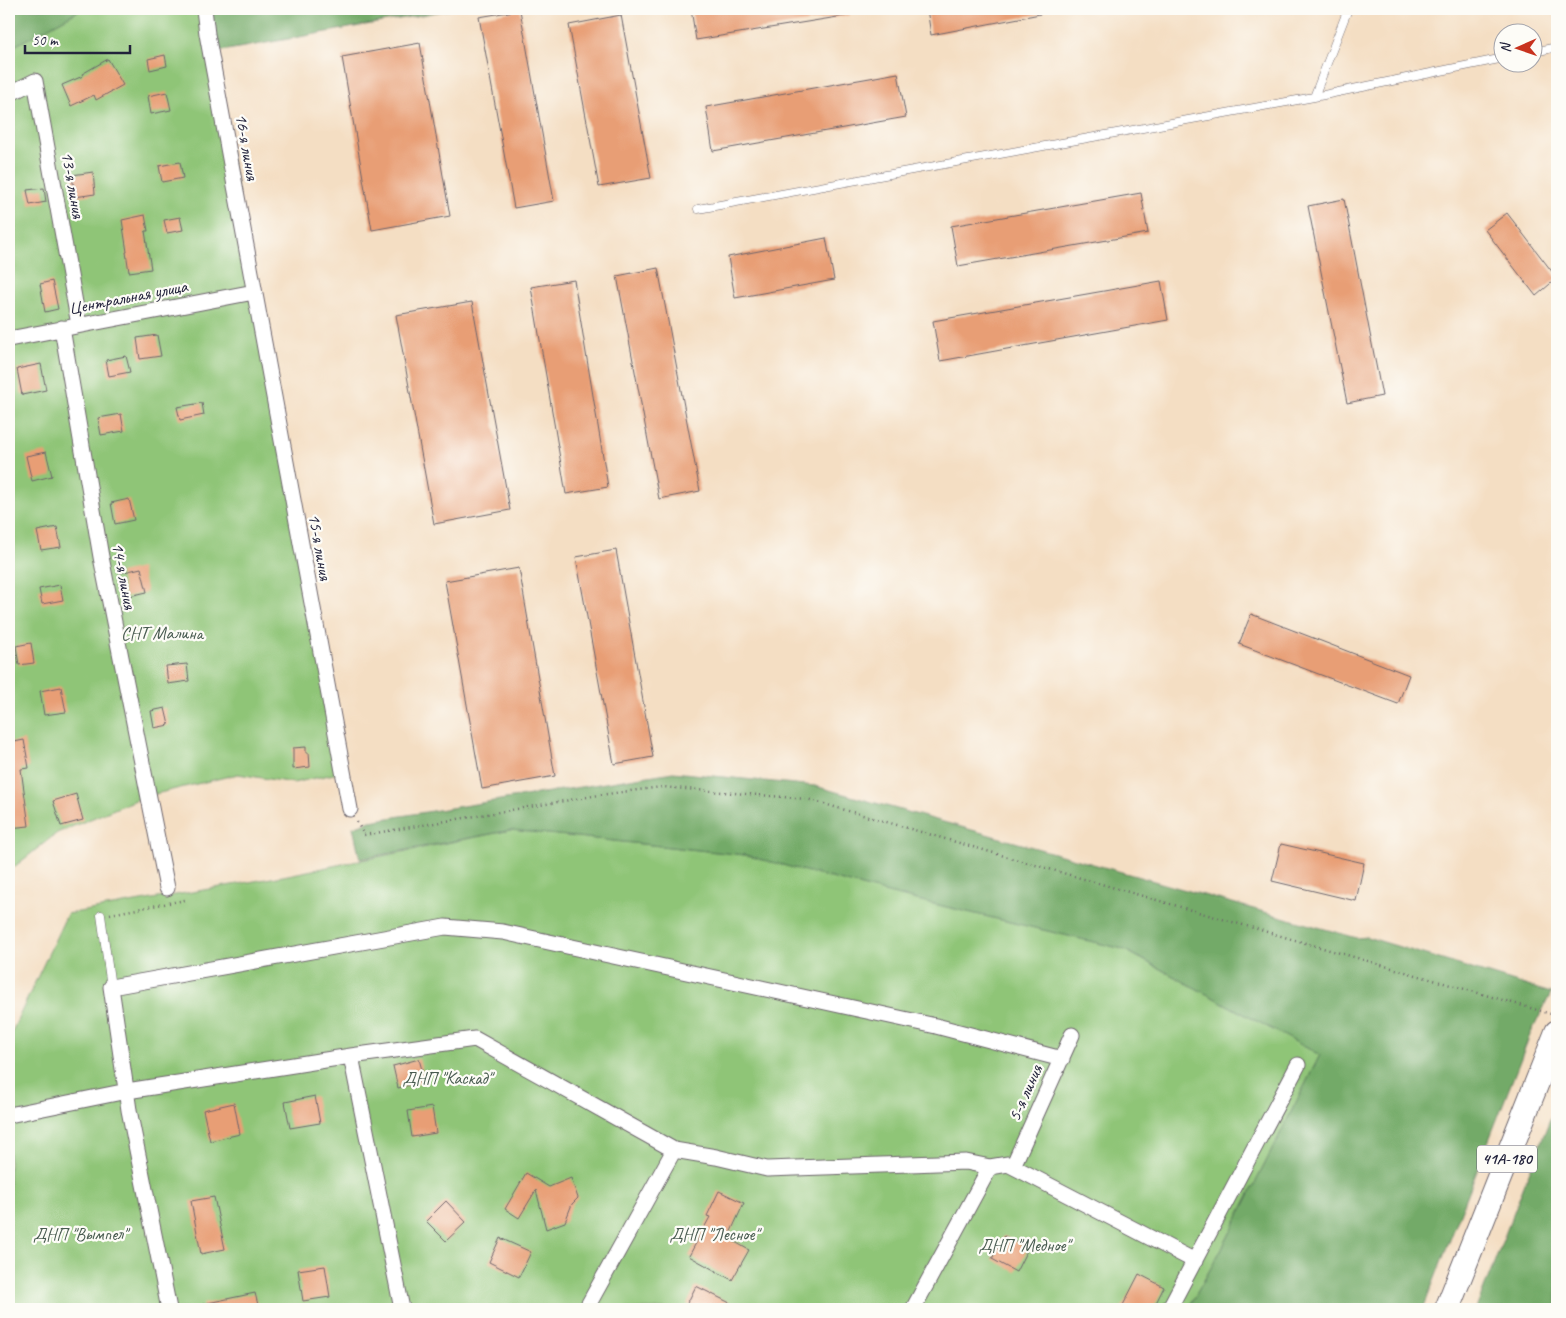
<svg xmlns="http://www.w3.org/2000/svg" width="1566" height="1318" font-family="Caveat,sans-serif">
	<rect width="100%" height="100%" fill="#fdfcf7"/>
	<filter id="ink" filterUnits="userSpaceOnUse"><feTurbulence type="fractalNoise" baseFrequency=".02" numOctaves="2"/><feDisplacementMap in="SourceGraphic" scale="10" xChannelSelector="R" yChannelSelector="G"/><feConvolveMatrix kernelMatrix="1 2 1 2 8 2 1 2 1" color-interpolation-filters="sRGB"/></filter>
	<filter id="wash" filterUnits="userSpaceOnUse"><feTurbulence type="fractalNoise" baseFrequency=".0096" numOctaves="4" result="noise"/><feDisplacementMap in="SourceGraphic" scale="20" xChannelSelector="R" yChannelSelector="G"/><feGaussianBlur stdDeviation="1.12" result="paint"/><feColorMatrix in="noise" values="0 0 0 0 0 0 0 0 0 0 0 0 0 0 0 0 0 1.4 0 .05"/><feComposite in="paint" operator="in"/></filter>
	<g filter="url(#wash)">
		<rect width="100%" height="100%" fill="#f4dec3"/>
		<path fill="#8fc577" stroke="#587459" d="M 82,9 L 204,9 L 343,772 L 293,783 L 238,774 L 143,797 L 57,833 L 9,871 L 9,49 Z
			M 511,830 L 745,855 L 888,893 L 1123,949 L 1320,1055 L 1227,1239 L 1188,1309 L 9,1309 L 9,1038 L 67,914 L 283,876 Z"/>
		<path fill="#73aa68" stroke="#4a6652" d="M 9,9 L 82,9 L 9,49 Z
			M 204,9 L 454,9 L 222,51 L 207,34 Z
			M 673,772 L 815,786 L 1357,938 L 1367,937 L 1551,993 L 1530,1035 L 1423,1309 L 1188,1309 L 1227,1239 L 1320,1055 L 1123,949 L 888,893 L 745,855 L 511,830 L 360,859 L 353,827 L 370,821 Z
			M 1557,1101 L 1557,1309 L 1476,1309 Z"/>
		<g id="blocks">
			<path fill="#e89e74" d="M 691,9 L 849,9 L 850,15 L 696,40 Z
				M 927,9 L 1040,9 L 1040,14 L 931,35 Z
				M 520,10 L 554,201 L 514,208 L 479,17 Z
				M 621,15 L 651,178 L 599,187 L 569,25 Z
				M 420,43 L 450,216 L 372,230 L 342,57 Z
				M 165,55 L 167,66 L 150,70 L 148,59 Z
				M 108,59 L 123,85 L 96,100 L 94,95 L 71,106 L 62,85 L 83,76 L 82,74 Z
				M 898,73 L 906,117 L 713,151 L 706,107 Z
				M 167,92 L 171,110 L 151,114 L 148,96 Z
				M 180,162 L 183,178 L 162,182 L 159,166 Z
				M 93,172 L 95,194 L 75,197 L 72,175 Z
				M 44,188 L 46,202 L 30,205 L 27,190 Z
				M 1141,193 L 1148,233 L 958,266 L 951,226 Z
				M 1344,199 L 1382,396 L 1347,403 L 1308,206 Z
				M 1507,213 L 1557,278 L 1536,296 L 1485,230 Z
				M 145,215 L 148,231 L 145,231 L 151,269 L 129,272 L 126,252 L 127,252 L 122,220 Z
				M 180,217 L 183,230 L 167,233 L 164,220 Z
				M 826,238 L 834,280 L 735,298 L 728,257 Z
				M 658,268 L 700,491 L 659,499 L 617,276 Z
				M 574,280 L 608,487 L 566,494 L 531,287 Z
				M 52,281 L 58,309 L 45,312 L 40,284 Z
				M 1161,281 L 1168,320 L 940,361 L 933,321 Z
				M 472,302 L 510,510 L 434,524 L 396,315 Z
				M 157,335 L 161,356 L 140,359 L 137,338 Z
				M 126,356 L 130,372 L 109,376 L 106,360 Z
				M 41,364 L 46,390 L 22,395 L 17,369 Z
				M 202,403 L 204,415 L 180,420 L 177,407 Z
				M 121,414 L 124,431 L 101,435 L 98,418 Z
				M 46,452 L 52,476 L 32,481 L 26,456 Z
				M 129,499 L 134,520 L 115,524 L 111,503 Z
				M 57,527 L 61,547 L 41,550 L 37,531 Z
				M 616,550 L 653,757 L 614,764 L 576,557 Z
				M 141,568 L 147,592 L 125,597 L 120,573 Z
				M 519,568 L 555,776 L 482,789 L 445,581 Z
				M 60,585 L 63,600 L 42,604 L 39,589 Z
				M 1251,614 L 1409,675 L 1398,704 L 1239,644 Z
				M 31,643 L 34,663 L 19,665 L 16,646 Z
				M 187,664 L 189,681 L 168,684 L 166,666 Z
				M 61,687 L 66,712 L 44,715 L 40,691 Z
				M 165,708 L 169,725 L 154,728 L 151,711 Z
				M 24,740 L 29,768 L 21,769 L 29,826 L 9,828 L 9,743 Z
				M 306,747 L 306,753 L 309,753 L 310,767 L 293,769 L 293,748 Z
				M 76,794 L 83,820 L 61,826 L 53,801 Z
				M 1281,844 L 1364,863 L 1356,901 L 1272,881 Z
				M 419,1059 L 425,1081 L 398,1088 L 393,1066 Z
				M 315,1096 L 320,1123 L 290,1128 L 285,1102 Z
				M 234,1103 L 240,1134 L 210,1141 L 203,1110 Z
				M 432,1107 L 436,1133 L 412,1137 L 408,1111 Z
				M 526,1173 L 549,1187 L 571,1178 L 578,1198 L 572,1204 L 565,1222 L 546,1229 L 536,1190 L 519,1218 L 505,1209 Z
				M 719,1191 L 744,1203 L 728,1238 L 749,1250 L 732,1280 L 689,1256 L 710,1217 L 707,1216 Z
				M 214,1197 L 225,1249 L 201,1254 L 191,1201 Z
				M 446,1201 L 466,1222 L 446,1241 L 426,1221 Z
				M 1004,1236 L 1028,1248 L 1016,1272 L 992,1259 Z
				M 500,1238 L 531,1252 L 519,1277 L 489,1262 Z
				M 325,1266 L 330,1297 L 303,1301 L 298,1270 Z
				M 1139,1274 L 1164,1287 L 1153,1309 L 1121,1309 Z
				M 696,1286 L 742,1309 L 697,1309 L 687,1304 Z
				M 255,1293 L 259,1309 L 203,1309 L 203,1304 Z"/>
		</g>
	</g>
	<g filter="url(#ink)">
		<use href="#blocks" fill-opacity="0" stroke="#6c646b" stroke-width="1"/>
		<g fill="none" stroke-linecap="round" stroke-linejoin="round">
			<g stroke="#6c646b" stroke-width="9">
				<path id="lane" d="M 1348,9 L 1314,97 L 1504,58
					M 1534,52 L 1557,47
					M 698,209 L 1314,97
					M 101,915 L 111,987"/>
			</g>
			<g stroke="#6c646b" stroke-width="17">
				<path id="street" d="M 204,9 L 207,34 L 350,809
					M 9,94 L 35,81 L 79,325
					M 62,328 L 101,557 L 167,888
					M 9,339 L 254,292
					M 351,1056 L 402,1309
					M 9,1115 L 127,1091 L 351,1056 L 475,1039 L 674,1150
					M 1013,1166 L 1072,1035
					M 169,1309 L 129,1110 L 111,987 L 445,927 L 503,932 L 936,1026 L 1062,1059
					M 586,1309 L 674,1150 L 716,1157 L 767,1169 L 966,1162 L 990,1167 L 1008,1164 L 1195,1261
					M 913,1309 L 990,1167
					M 1169,1309 L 1298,1065"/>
			</g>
			<g stroke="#6c646b" stroke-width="26">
				<path id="primary" d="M 1447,1309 L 1557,1032"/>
			</g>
			<path stroke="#6c646b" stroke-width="2.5" stroke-dasharray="1 4" stroke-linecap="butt" d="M 357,822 L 364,835 L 599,795 L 662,787 L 807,799 L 1551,1014
				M 110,914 L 185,900"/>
			<use href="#lane" stroke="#fff" stroke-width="8"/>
			<use href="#street" stroke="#fff" stroke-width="15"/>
			<use href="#primary" stroke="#fff" stroke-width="24"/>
		</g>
	</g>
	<g text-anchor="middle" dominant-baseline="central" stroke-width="4.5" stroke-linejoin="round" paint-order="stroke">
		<rect fill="#fdfcf7" stroke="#646373" stroke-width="1" x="1477" y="1145.5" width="60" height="27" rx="4"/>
		<g font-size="16" font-weight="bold" fill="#22223b">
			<text x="1507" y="1159">41А-180</text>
		</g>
		<g font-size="18" fill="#22223b" stroke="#fdfcf7">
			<text transform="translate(247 147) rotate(80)">16-я линия</text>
			<text transform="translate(73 185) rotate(80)">13-я линия</text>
			<text transform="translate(128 297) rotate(-11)">Центральная улица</text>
			<text transform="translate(320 547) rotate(80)">15-я линия</text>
			<text transform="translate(124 576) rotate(79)">14-я линия</text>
			<text transform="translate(1025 1093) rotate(-66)">5-я линия</text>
		</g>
		<g font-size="18" fill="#485b50" stroke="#fdfcf7">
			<text x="162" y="633">СНТ Малина</text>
			<text x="447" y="1078">ДНП "Каскад"</text>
			<text x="80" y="1234">ДНП "Вымпел"</text>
			<text x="714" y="1234">ДНП "Лесное"</text>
			<text x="1024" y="1245">ДНП "Медное"</text>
		</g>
	</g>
	<rect width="1566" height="1318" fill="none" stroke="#fdfcf7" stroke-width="30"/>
	<g transform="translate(1518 48) rotate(268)"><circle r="24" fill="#fdfcf7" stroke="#a5a5ac"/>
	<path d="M0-4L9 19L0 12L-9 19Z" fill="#c8321e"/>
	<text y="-8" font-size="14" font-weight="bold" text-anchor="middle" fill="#22223b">N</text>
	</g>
	<path d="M25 45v8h105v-8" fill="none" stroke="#22223b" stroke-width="2.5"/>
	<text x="32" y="45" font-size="15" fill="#22223b" stroke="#fdfcf7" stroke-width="4" paint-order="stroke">50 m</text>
</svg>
